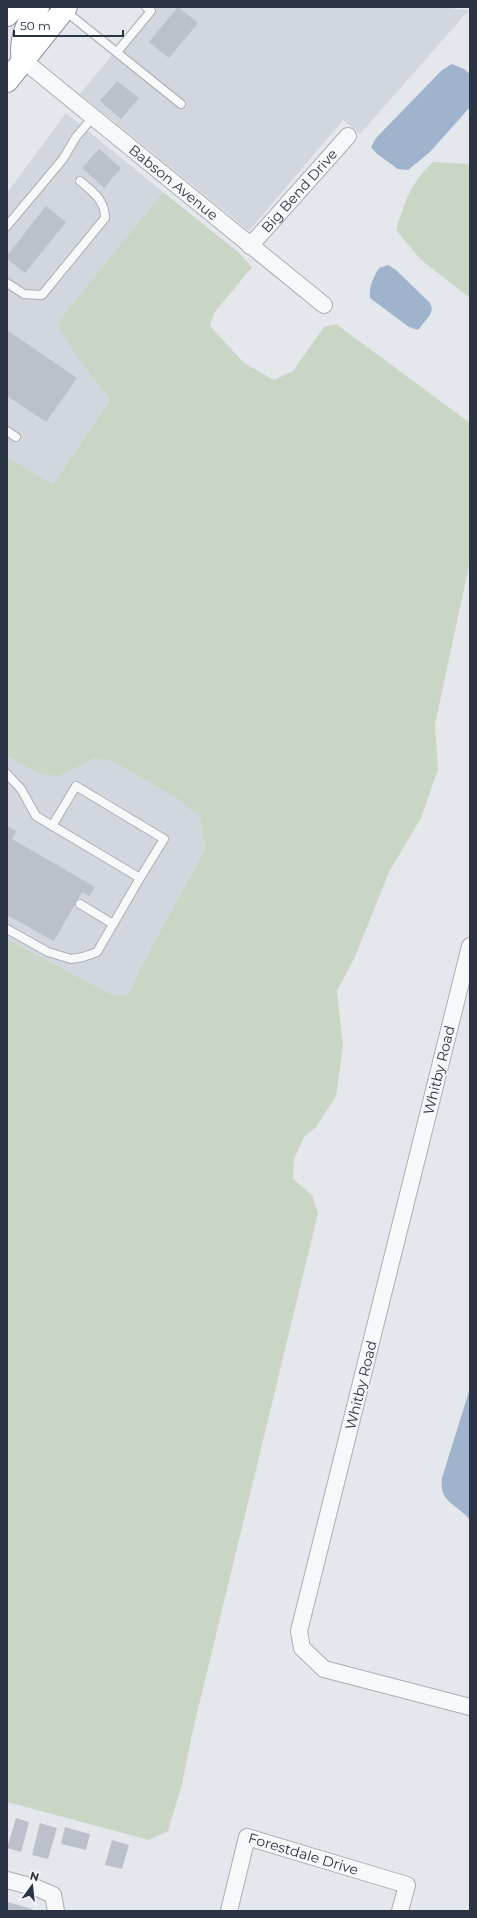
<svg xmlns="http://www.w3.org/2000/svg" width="477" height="1918" font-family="Montserrat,sans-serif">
	<rect width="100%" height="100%" fill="#e4e7ec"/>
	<path fill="#d2d6de" d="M 151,7 L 438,7 L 469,10 L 360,134 L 343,120 L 249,231 L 80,94 Z
		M 66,113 L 163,192 L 61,318 L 82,364 L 110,400 L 53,484 L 7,457 L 7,193 Z
		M 7,756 L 37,773 L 78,765 L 94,758 L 113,762 L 175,797 L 200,818 L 205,849 L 137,974 L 129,994 L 112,995 L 7,939 Z"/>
	<path fill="#c9d6c5" d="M 433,162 L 470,164 L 470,298 L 420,259 L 396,230 C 405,202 410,183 433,162 Z
		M 163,192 L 238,252 L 252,267 L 214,313 L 210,326 L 244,363 L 274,380 L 293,371 L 324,327 L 336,324 L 470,423 L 470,561 L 435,724 L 438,769 L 421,818 L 389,872 L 354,959 L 337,991 L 343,1046 L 336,1096 L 316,1127 L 304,1137 L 294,1159 L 293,1179 L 312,1195 L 318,1213 L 192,1734 L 182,1784 L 168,1831 L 149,1840 L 7,1802 L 7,939 L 112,995 L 129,994 L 137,974 L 205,849 L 200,818 L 175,797 L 113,762 L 94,758 L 58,776 L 37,773 L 7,756 L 7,457 L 53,484 L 110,400 L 82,364 L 59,328 L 61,318 Z"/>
	<path fill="#9fb4cc" d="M 452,64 L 464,69 L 470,74 L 470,107 L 430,152 L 408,170 L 398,169 L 377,154 L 371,147 L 376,138 L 442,70 Z
		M 388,265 L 396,270 L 430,303 L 432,309 L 430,315 L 418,330 L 409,327 L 370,298 C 369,286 373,278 379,268 Z
		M 470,1388 L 470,1520 C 457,1503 439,1504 442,1478 Z"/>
	<path fill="#bbc0ca" d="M 178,7 L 198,23 L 169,58 L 149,42 Z
		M 117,81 L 139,98 L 121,119 L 100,101 Z
		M 99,149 L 121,168 L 104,188 L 82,168 Z
		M 46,206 L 66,222 L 25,273 L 7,259 L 7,256 Z
		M 7,330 L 77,378 L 46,422 L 7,396 Z
		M 7,826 L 16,831 L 12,839 L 95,887 L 89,896 L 82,892 L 54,941 L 7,915 Z
		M 16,1818 L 29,1822 L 21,1852 L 7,1848 Z
		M 40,1823 L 57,1828 L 48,1859 L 32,1855 Z
		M 65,1827 L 90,1834 L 86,1850 L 61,1844 Z
		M 112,1840 L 129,1845 L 122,1869 L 105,1865 Z
		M 7,1902 L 32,1909 L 31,1911 L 7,1911 Z"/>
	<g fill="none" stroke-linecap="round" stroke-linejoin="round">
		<g stroke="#a9aeb7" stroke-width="10">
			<path id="service" d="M 64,10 L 181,104
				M 117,52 L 151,11 L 146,7
				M 7,226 L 63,159 L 76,137 L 93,117
				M 7,283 L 24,294 L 42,295 L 105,218 C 105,200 93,192 80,181
				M 7,431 L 16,437
				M 7,774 L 21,789 L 36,816 L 140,878 L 97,952 L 83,957 L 71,959 L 48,952 L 7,929
				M 52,826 L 76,786 L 164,839 L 140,878
				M 80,904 L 113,924"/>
		</g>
		<g stroke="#a9aeb7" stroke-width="18">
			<g id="minor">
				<path id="s1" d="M 23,60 L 324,305"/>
				<path id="s2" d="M 250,246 L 348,136"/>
				<path d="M 470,946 L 299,1631 L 302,1648 L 324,1669 L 470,1707"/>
				<path d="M 7,1880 L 37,1888 L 53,1895 L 56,1911"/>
				<path id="s3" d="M 229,1911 L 247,1837 L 407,1885 L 400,1911"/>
			</g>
		</g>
		<g stroke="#8b94a3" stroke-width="24">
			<path id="trunk" d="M 7,15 L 14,7
				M 23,60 C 19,41 27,23 38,7
				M 7,81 L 66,7"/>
		</g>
		<use href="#service" stroke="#f7f8fa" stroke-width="8"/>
		<use href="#minor" stroke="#f7f8fa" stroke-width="16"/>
		<use href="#trunk" stroke="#fff" stroke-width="22"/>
	</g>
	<g text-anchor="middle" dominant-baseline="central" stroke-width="3.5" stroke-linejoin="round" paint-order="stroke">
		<g font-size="14" fill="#2b3445" stroke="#f4f6f9">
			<text stroke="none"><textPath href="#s1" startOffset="194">Babson Avenue</textPath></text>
			<text stroke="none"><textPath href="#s2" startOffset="74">Big Bend Drive</textPath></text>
			<text transform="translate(439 1070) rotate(-76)">Whitby Road</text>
			<text transform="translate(361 1385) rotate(-76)">Whitby Road</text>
			<text stroke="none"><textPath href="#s3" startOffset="135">Forestdale Drive</textPath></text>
		</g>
	</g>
	<rect width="477" height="1918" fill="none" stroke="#2b3445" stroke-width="16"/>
	<g transform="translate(32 1886) rotate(15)" stroke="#f4f6f9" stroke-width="3" paint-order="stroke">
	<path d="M0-3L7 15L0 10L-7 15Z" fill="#2b3445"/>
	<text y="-6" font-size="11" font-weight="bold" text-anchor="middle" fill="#2b3445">N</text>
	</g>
	<path d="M14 30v6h109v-6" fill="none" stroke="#2b3445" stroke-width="2"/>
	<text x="20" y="30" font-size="12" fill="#2b3445" stroke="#f4f6f9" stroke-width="3" paint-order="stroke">50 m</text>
</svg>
